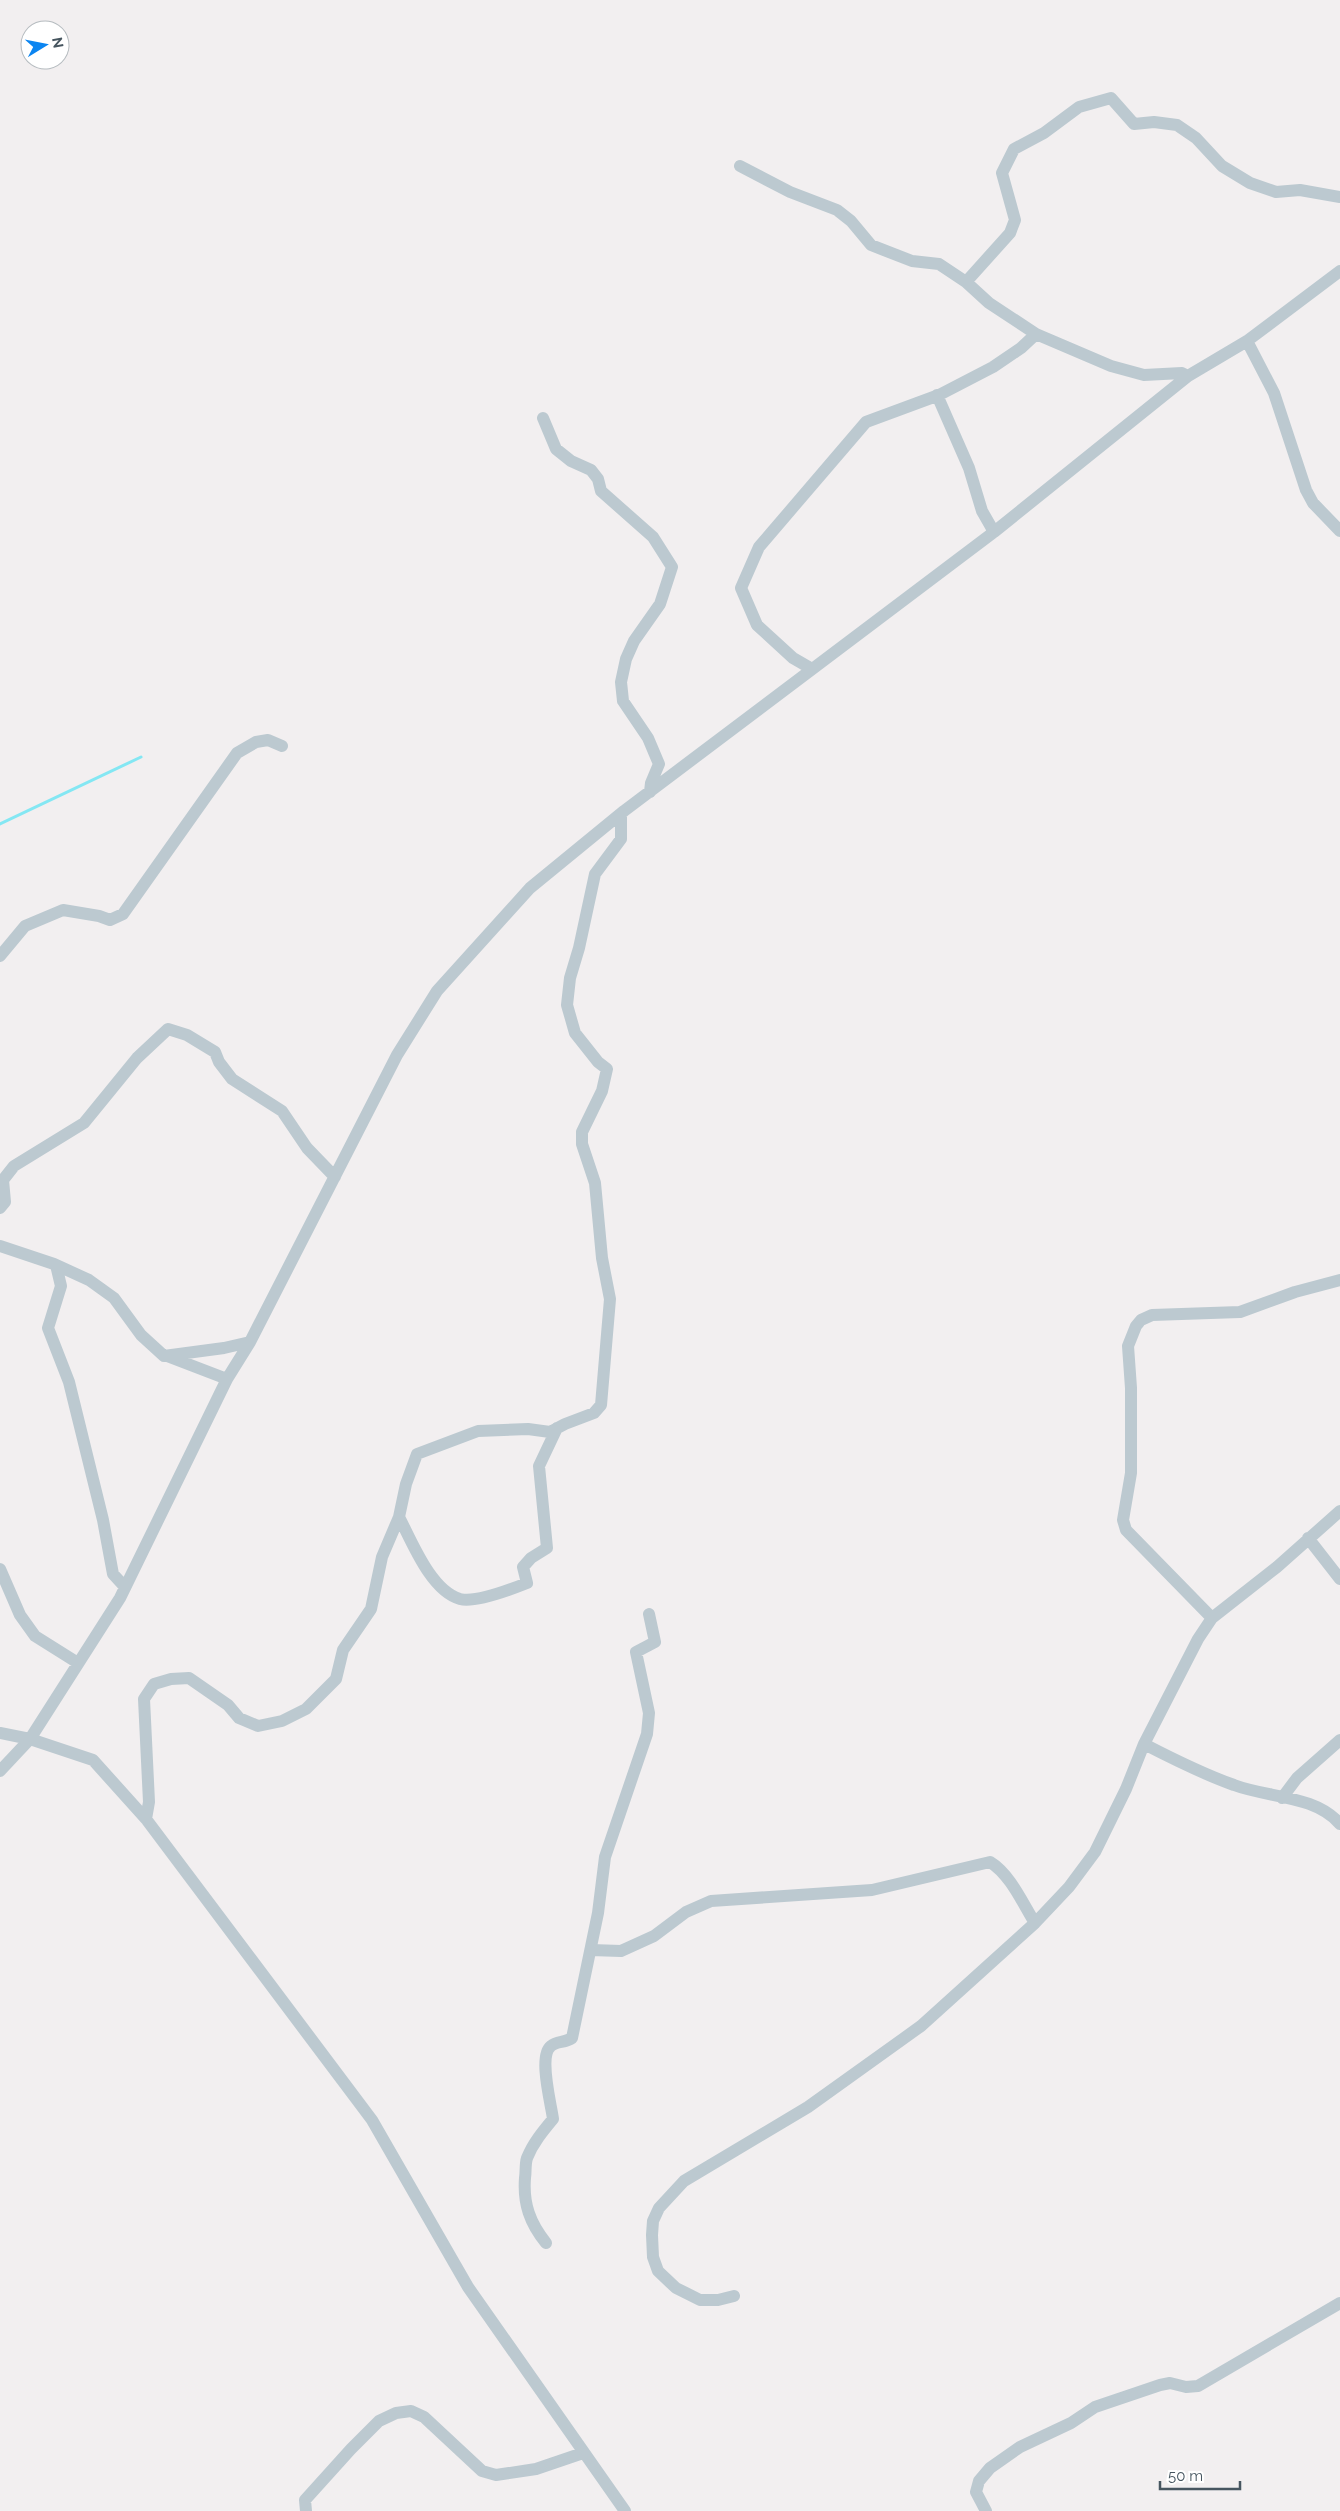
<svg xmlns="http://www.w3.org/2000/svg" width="1340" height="2511" font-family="Raleway,sans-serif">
	<rect width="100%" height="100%" fill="#f2eff0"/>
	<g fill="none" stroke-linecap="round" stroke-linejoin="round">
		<path stroke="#84e7f3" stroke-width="3" d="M 0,824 L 141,757"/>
		<path stroke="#bcc9d0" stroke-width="12" d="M 740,166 L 790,192 L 837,210 L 851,221 L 871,245 L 912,261 L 939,264 L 966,282 L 989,303 L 1036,334 L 1111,366 L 1144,375 L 1182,373 L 1188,376
			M 966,282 L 1010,233 L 1015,220 L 1002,173 L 1014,149 L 1044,133 L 1079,107 L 1111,98 L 1134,124 L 1154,122 L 1177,125 L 1196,138 L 1222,166 L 1250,183 L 1276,192 L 1300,190 L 1340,197
			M 1247,341 L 1274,393 L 1306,490 L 1313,503 L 1340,531
			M 937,395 L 969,468 L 982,511 L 994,532
			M 543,418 L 556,449 L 571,461 L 591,470 L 598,479 L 601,491 L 653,537 L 672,567 L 660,604 L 634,641 L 626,659 L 621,682 L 623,701 L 648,738 L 659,764 L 651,783 L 650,792
			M 812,669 L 793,658 L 757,625 L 741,588 L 759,547 L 866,422 L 939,395 L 993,367 L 1021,348 L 1036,334
			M 0,956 L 25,926 L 63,910 L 99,916 L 110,920 L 123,914 L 237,753 L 256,742 L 268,740 L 282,746
			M 0,1208 L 5,1202 L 3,1180 L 14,1166 L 84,1123 L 137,1058 L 168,1029 L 187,1035 L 215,1052 L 219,1062 L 232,1079 L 282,1111 L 307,1148 L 335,1177
			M 0,1246 L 54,1264 L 89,1280 L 114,1298 L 141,1335 L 164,1356 L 224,1348 L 250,1342
			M 56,1265 L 61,1286 L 48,1328 L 69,1382 L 103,1520 L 113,1574 L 124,1586
			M 167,1356 L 227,1379
			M 399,1517 C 412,1542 431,1591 460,1599 C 476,1603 512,1589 527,1583 L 523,1567 L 531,1558 L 547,1548 L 539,1466 L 557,1428
			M 1308,1538 L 1340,1579
			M 0,1569 L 20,1615 L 35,1636 L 78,1663
			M 1212,1618 L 1126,1530 L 1123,1520 L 1131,1473 L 1131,1388 L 1128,1346 L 1136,1326 L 1141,1320 L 1152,1315 L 1240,1312 L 1295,1292 L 1340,1280
			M 0,1733 L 30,1739 L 93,1760 L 146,1819 L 372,2120 L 468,2287 L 625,2511
			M 1144,1744 C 1173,1759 1203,1774 1234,1785 C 1268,1798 1315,1795 1340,1824
			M 0,1771 L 30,1739 L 120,1598 L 227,1379 L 250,1342 L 397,1055 L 437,991 L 530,888 L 624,811 L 994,532 L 1188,376 L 1247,341 L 1340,271
			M 1282,1798 L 1297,1778 L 1340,1740
			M 146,1819 L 149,1802 L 144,1699 L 154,1684 L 171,1679 L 189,1678 L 228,1705 L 239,1718 L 258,1726 L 282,1721 L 306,1709 L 336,1679 L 343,1650 L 371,1609 L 382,1557 L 399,1517 L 406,1484 L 417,1454 L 478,1431 L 528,1429 L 550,1432 L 565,1424 L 594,1413 L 601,1405 L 610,1299 L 602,1258 L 595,1183 L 582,1144 L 582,1132 L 602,1091 L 607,1069 L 598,1062 L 575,1033 L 567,1005 L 570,978 L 579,948 L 595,874 L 621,839 L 621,814
			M 591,1950 L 621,1951 L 654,1936 L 686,1912 L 711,1901 L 872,1890 L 990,1862 C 1010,1874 1023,1904 1035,1923
			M 546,2243 C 530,2223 523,2204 525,2178 C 526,2172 525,2164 527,2158 C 533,2143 543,2131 553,2119 C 551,2103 538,2056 551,2046 C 557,2041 565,2043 572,2038 L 598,1913 L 605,1857 L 647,1734 L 649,1713 L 636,1652 L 655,1642 L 649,1614
			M 734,2296 L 718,2300 L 700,2300 L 676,2288 L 658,2271 L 653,2257 L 652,2235 L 653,2221 L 659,2208 L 684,2181 L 808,2107 L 921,2026 L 1035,1923 L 1069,1887 L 1095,1852 L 1126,1789 L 1144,1744 L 1198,1639 L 1212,1618 L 1277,1567 L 1340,1511
			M 306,2511 L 305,2500 L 351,2449 L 379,2421 L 396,2413 L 411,2411 L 424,2417 L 482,2471 L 496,2475 L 536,2469 L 583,2453
			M 986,2511 L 976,2492 L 979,2481 L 990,2468 L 1020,2447 L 1071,2423 L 1095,2407 L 1160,2385 L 1170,2383 L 1186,2387 L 1198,2386 L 1340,2303"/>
	</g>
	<g transform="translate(45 45) rotate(80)"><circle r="24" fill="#ffffff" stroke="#b5bbbf"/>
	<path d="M0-4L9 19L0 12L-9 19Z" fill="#0b85f1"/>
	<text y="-8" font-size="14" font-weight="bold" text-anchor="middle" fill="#46555f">N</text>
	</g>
	<path d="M1160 2481v8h80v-8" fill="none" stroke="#46555f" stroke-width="2.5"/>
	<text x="1168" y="2481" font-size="15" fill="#46555f" stroke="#ffffff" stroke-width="4" paint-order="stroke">50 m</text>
</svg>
